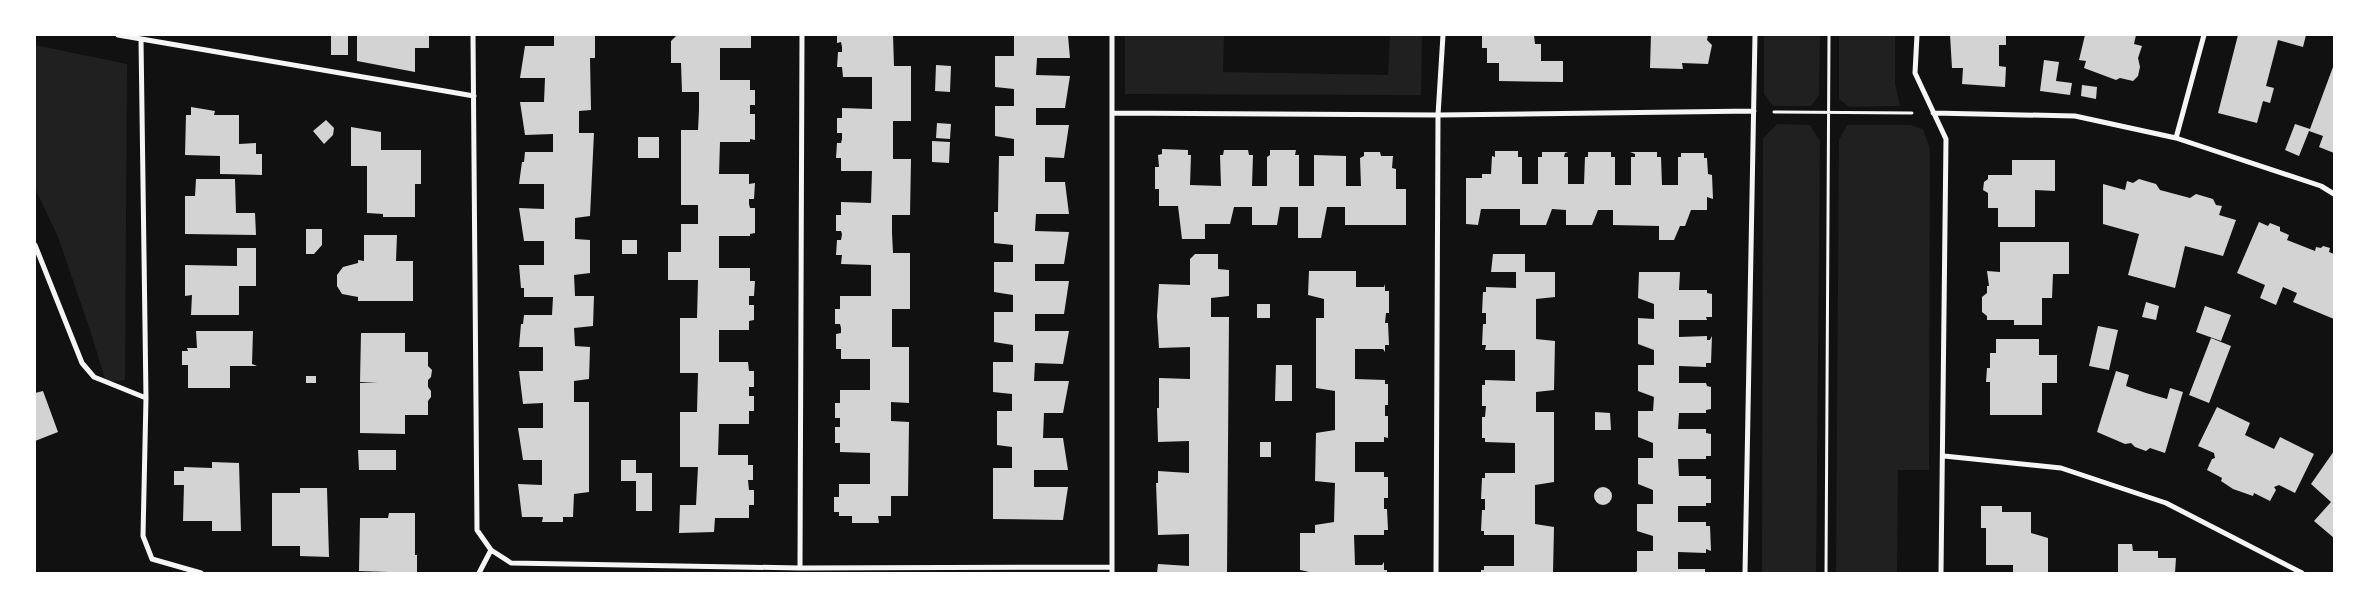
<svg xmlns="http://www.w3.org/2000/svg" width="2369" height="608" font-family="Montserrat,sans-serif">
	<rect width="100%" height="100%" fill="#111"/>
	<path fill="#202020" d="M 1125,35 L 1224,35 L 1223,72 L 1388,75 L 1390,35 L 1422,35 L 1421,95 L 1125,94 Z
		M 1764,35 L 1820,35 L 1819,95 L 1811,106 L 1773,106 L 1764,94 Z
		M 1839,35 L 1895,35 L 1895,84 L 1900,106 L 1849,107 L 1839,99 Z
		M 35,45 L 127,64 L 125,380 L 106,382 L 89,327 L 58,237 L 35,188 Z
		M 1777,124 L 1810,125 L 1820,141 L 1816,573 L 1762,573 L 1763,138 Z
		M 1847,125 L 1910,125 L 1923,129 L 1930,149 L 1929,470 L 1898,470 L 1897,573 L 1836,573 L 1839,140 Z"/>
	<path fill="#d3d3d3" d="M 331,35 L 348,35 L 348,55 L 331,55 Z
		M 357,35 L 429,35 L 429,48 L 415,48 L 415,72 L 357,61 Z
		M 554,35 L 595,35 L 595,58 L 590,58 L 591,110 L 579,111 L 579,133 L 594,133 L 590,216 L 575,218 L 575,239 L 590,240 L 590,273 L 574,275 L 575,296 L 594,296 L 593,326 L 574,328 L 575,346 L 590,347 L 589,379 L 574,381 L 574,402 L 589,402 L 589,492 L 574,494 L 573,517 L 563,517 L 563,522 L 542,522 L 543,517 L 522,517 L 518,484 L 542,485 L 542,460 L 523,460 L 518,428 L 543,428 L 543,403 L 523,404 L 519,371 L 543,371 L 543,347 L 519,347 L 521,324 L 523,324 L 524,315 L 552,315 L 553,297 L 524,297 L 524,288 L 521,288 L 519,265 L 544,265 L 544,241 L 524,241 L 519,208 L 544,209 L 544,184 L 519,184 L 522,162 L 524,162 L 525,152 L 553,152 L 553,134 L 525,135 L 520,102 L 544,102 L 545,78 L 520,78 L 525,46 L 554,46 Z
		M 751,35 L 751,48 L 720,48 L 720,80 L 750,80 L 750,90 L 755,90 L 755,105 L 750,105 L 750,114 L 755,114 L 755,140 L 750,139 L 750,142 L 720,142 L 719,174 L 749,174 L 749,184 L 755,183 L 754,199 L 749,199 L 749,204 L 750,208 L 755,208 L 755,233 L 750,234 L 750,236 L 719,236 L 719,268 L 750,268 L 750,281 L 755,281 L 754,296 L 749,296 L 749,305 L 754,305 L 754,320 L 749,321 L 749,330 L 719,330 L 719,362 L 748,362 L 749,371 L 754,371 L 754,387 L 749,387 L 749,396 L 754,396 L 754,411 L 749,411 L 749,424 L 719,424 L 718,455 L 748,455 L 748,465 L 753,465 L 753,480 L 748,480 L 749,490 L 754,490 L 754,505 L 749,505 L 749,518 L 715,518 L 714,532 L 679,533 L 680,505 L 696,505 L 698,467 L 680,467 L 680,412 L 697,412 L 698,373 L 680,373 L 680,318 L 697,318 L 698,280 L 668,280 L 668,252 L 681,252 L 681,224 L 698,224 L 698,205 L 681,205 L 681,130 L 698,130 L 699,110 L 699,92 L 682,92 L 681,63 L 671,63 L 671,41 L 676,36 Z
		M 837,35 L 893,35 L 894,66 L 911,66 L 911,121 L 893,121 L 893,159 L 911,159 L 910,215 L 892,215 L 892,233 L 893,253 L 910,253 L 910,309 L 892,309 L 892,347 L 909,347 L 909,403 L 891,402 L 891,421 L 909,422 L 908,496 L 891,496 L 891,516 L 878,516 L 879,523 L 852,523 L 852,516 L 839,516 L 839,512 L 834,512 L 834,497 L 839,497 L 839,484 L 870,484 L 870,453 L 840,452 L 840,443 L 835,443 L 835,427 L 840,427 L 840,418 L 835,418 L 835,403 L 840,403 L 840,390 L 870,390 L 870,359 L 841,359 L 841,349 L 836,349 L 836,334 L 841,333 L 841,328 L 840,324 L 835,324 L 835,309 L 840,309 L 840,296 L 871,296 L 871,265 L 841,264 L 842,255 L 836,255 L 837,240 L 841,240 L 842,234 L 841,231 L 836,231 L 836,215 L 841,215 L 841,202 L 871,203 L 872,171 L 841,171 L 841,158 L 836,158 L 837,143 L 841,143 L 842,139 L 842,133 L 837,133 L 837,118 L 842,118 L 842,108 L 872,109 L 872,77 L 843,77 L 842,67 L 837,67 L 838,52 L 842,52 L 842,47 L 841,42 L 837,43 Z
		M 1014,35 L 1065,35 L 1068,36 L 1070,58 L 1037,58 L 1036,75 L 1070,76 L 1065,108 L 1036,108 L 1036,125 L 1069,125 L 1064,158 L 1045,157 L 1045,182 L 1065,182 L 1069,214 L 1036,214 L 1035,231 L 1069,232 L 1064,264 L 1035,264 L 1035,281 L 1069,281 L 1064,314 L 1035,314 L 1035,331 L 1069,331 L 1063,364 L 1035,363 L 1034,381 L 1069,381 L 1063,413 L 1044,413 L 1043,438 L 1063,438 L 1068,470 L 1034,470 L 1034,487 L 1068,487 L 1063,520 L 993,519 L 993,468 L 1012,468 L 1012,447 L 997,445 L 997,411 L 1012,411 L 1012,394 L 993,392 L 993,362 L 1013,362 L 1013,345 L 994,342 L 994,312 L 1013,312 L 1013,295 L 994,292 L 994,262 L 1013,262 L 1013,245 L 994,243 L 994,212 L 998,212 L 999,156 L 1014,156 L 1014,139 L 995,136 L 995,106 L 1014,106 L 1014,89 L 995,87 L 995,56 L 1014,56 Z
		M 1482,35 L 1534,35 L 1535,44 L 1541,44 L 1541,61 L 1563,61 L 1563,82 L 1499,81 L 1499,63 L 1487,63 L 1487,48 L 1482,48 Z
		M 1651,35 L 1708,35 L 1707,40 L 1712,45 L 1708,64 L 1682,63 L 1683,69 L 1650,68 Z
		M 1950,35 L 2006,35 L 2006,45 L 1999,45 L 1999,66 L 2006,67 L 2005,87 L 1962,84 L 1963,68 L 1952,68 Z
		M 2085,35 L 2136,35 L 2134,44 L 2142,46 L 2138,58 L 2140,67 L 2138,76 L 2133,81 L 2120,78 L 2116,80 L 2084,68 L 2086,61 L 2079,60 Z
		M 2238,35 L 2306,35 L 2303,47 L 2278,40 L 2266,86 L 2274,88 L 2270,103 L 2263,101 L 2257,123 L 2218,113 Z
		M 2044,60 L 2059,62 L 2056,81 L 2072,83 L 2070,95 L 2040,91 Z
		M 936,65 L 951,66 L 950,92 L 935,91 Z
		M 2333,67 L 2334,153 L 2319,147 L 2323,136 L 2309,131 L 2299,156 L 2285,150 L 2295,124 L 2310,129 Z
		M 2082,85 L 2097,87 L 2096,99 L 2081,96 Z
		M 191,107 L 215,111 L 214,115 L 239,115 L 239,144 L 256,143 L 256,154 L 262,154 L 262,175 L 220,174 L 220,156 L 185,155 L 186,115 L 191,115 Z
		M 326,120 L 334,128 L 333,135 L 324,144 L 313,131 Z
		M 937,123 L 951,124 L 950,139 L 936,138 Z
		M 351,127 L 381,132 L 381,150 L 421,150 L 421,184 L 415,184 L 415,217 L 383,217 L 383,214 L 367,213 L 367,166 L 351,166 Z
		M 638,137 L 659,137 L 659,158 L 638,158 Z
		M 932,141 L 950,142 L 949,163 L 932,162 Z
		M 1162,149 L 1188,150 L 1188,155 L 1191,155 L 1190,185 L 1221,186 L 1220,155 L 1223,155 L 1224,150 L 1248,150 L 1249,155 L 1253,155 L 1252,186 L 1267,186 L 1267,157 L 1270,155 L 1270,150 L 1296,150 L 1295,155 L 1299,155 L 1299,186 L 1314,186 L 1314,155 L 1346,156 L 1346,186 L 1361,186 L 1360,158 L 1364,156 L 1364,152 L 1380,152 L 1381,156 L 1393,156 L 1392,168 L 1396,169 L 1396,189 L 1406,189 L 1406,225 L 1345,225 L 1345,207 L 1327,207 L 1321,238 L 1298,238 L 1298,207 L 1280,207 L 1277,225 L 1252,225 L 1252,207 L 1234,207 L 1230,224 L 1205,224 L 1205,239 L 1182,239 L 1178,206 L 1159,206 L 1159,189 L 1155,189 L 1155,167 L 1159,167 L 1158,155 L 1162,154 Z
		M 1495,151 L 1518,151 L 1518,157 L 1522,157 L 1522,184 L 1538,184 L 1538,157 L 1542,157 L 1542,152 L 1568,152 L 1565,153 L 1564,157 L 1568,157 L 1568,184 L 1584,184 L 1585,157 L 1588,157 L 1588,152 L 1611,152 L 1611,157 L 1615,157 L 1615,185 L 1631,185 L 1631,157 L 1635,157 L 1635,154 L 1630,152 L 1657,152 L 1657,157 L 1661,157 L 1662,185 L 1678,185 L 1678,157 L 1681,157 L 1681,153 L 1704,153 L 1704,158 L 1707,158 L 1708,174 L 1712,175 L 1713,199 L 1707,197 L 1707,210 L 1691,210 L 1685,226 L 1680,226 L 1674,240 L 1659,240 L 1659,226 L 1613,225 L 1613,210 L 1598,210 L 1592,225 L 1566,225 L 1566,210 L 1552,209 L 1546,225 L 1520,225 L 1520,209 L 1481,209 L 1478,225 L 1466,224 L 1466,178 L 1482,178 L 1482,174 L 1491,174 L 1492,156 L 1495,157 Z
		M 2012,160 L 2055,160 L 2055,191 L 2035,190 L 2035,227 L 1998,227 L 1998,208 L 1988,208 L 1988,193 L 1983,190 L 1984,182 L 1988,179 L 1988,175 L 2012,175 Z
		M 196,179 L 235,179 L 236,213 L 255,213 L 256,235 L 185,234 L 185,196 L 195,196 Z
		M 2139,179 L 2156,184 L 2160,190 L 2190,198 L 2196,194 L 2213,199 L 2216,205 L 2222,206 L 2219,215 L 2236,220 L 2223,256 L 2185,246 L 2175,288 L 2128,275 L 2139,234 L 2103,224 L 2103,184 L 2125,190 L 2127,181 L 2133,183 Z
		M 2259,222 L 2268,226 L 2270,223 L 2280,227 L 2280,231 L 2289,235 L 2287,240 L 2315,251 L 2316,247 L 2321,248 L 2323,246 L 2330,248 L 2329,252 L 2334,254 L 2334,319 L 2293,302 L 2297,293 L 2283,287 L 2276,305 L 2260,298 L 2265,285 L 2237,273 Z
		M 306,229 L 322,229 L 322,245 L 314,254 L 306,254 Z
		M 364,235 L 397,235 L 396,261 L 413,261 L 413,301 L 358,301 L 358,297 L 342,294 L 337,286 L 337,275 L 343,267 L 358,263 L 358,260 L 364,261 Z
		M 622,240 L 637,240 L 637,254 L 622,254 Z
		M 2000,242 L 2069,242 L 2069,274 L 2053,274 L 2052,298 L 2042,298 L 2042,325 L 2014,325 L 2014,320 L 1987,320 L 1987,316 L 1982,312 L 1982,297 L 1987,293 L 1987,286 L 1989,286 L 1987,271 L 2000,272 Z
		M 237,248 L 256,248 L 256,286 L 239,286 L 239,315 L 191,315 L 192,295 L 185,296 L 185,265 L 237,266 Z
		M 1195,254 L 1203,254 L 1203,270 L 1203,254 L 1218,254 L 1218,269 L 1229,270 L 1229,296 L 1211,298 L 1211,317 L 1229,317 L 1227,573 L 1157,573 L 1158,564 L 1189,566 L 1189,534 L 1158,535 L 1156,483 L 1158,483 L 1158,471 L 1189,473 L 1189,441 L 1158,442 L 1157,408 L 1159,408 L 1159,378 L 1190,379 L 1190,347 L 1159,348 L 1157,316 L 1159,284 L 1190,285 L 1190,259 Z
		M 1493,254 L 1525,254 L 1525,272 L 1555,272 L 1555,297 L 1536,299 L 1536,339 L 1555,341 L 1554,390 L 1536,392 L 1536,412 L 1554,412 L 1554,482 L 1535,485 L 1535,524 L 1554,527 L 1553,573 L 1481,573 L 1481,570 L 1484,570 L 1484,566 L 1514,566 L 1514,535 L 1484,535 L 1484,531 L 1481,531 L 1482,510 L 1485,510 L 1485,499 L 1481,499 L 1482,478 L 1485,478 L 1485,473 L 1515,473 L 1515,443 L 1485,442 L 1485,438 L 1482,438 L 1482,417 L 1485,417 L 1486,406 L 1482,406 L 1482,385 L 1485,385 L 1485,380 L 1515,381 L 1515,350 L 1485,350 L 1486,345 L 1482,345 L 1483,324 L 1486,324 L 1486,313 L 1482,313 L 1483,292 L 1486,292 L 1486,287 L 1516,288 L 1516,272 L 1491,272 Z
		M 1309,271 L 1356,271 L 1356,287 L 1384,287 L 1385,284 L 1385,291 L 1389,291 L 1389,313 L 1386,313 L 1385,323 L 1388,323 L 1389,345 L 1385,345 L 1385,352 L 1383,349 L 1355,349 L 1355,379 L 1385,380 L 1385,384 L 1388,384 L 1388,405 L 1385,405 L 1385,416 L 1388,416 L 1388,438 L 1384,437 L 1384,442 L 1355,442 L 1355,472 L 1384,472 L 1384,477 L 1388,477 L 1388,498 L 1384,498 L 1384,509 L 1387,509 L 1388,530 L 1384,530 L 1384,535 L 1354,535 L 1355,565 L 1382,565 L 1384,562 L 1384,570 L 1387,570 L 1387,573 L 1314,573 L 1300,570 L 1300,533 L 1315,533 L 1315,525 L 1334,522 L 1335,483 L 1315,481 L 1316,433 L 1335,430 L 1335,391 L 1316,388 L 1316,318 L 1324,318 L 1324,299 L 1308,295 Z
		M 1639,272 L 1680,272 L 1679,290 L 1707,290 L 1707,293 L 1712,294 L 1712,317 L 1706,317 L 1707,320 L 1679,320 L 1679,337 L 1707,336 L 1707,340 L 1710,340 L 1712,336 L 1711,363 L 1706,363 L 1706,367 L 1679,366 L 1679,383 L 1706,383 L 1707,386 L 1711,387 L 1711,409 L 1706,410 L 1706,413 L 1679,413 L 1678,429 L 1706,429 L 1706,433 L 1711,434 L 1711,456 L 1706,456 L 1706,459 L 1678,459 L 1679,476 L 1706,476 L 1706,479 L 1711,479 L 1711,503 L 1706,503 L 1706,506 L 1678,506 L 1678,522 L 1706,522 L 1706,526 L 1710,526 L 1711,551 L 1706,549 L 1706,553 L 1678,552 L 1678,569 L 1705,569 L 1705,573 L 1635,573 L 1637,571 L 1637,551 L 1653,551 L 1653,536 L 1637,531 L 1637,504 L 1653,504 L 1653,490 L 1638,484 L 1638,458 L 1653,458 L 1653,443 L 1638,437 L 1638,411 L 1653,411 L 1654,397 L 1638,391 L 1638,365 L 1654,365 L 1654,350 L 1638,344 L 1638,318 L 1654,319 L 1654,304 L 1638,298 Z
		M 2146,302 L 2159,306 L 2156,320 L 2142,317 Z
		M 1257,304 L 1270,304 L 1270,318 L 1257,318 Z
		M 2205,306 L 2231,315 L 2221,341 L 2196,332 Z
		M 2098,326 L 2118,330 L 2109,370 L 2089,366 Z
		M 196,331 L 253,331 L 252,364 L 257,366 L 230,366 L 230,388 L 188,388 L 188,365 L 182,365 L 182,351 L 188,351 L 187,348 L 197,348 Z
		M 361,333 L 405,333 L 405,352 L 428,352 L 428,366 L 432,370 L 431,377 L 428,380 L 428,387 L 431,391 L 431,397 L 428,401 L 428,415 L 405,415 L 405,434 L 360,433 L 360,383 L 378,383 L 360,382 Z
		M 2211,338 L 2231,346 L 2209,403 L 2189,395 Z
		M 1996,339 L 2039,339 L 2039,355 L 2057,355 L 2057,383 L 2042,383 L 2042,415 L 1990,415 L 1990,382 L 1986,382 L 1987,368 L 1990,368 L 1990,353 L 1996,353 Z
		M 1276,365 L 1292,365 L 1292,401 L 1275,401 Z
		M 2116,371 L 2129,375 L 2126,386 L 2146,393 L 2167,399 L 2170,388 L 2183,392 L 2165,453 L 2150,448 L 2146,451 L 2135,447 L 2131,443 L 2125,444 L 2097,432 Z
		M 306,376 L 316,376 L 316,383 L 306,383 Z
		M 43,391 L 58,432 L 35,441 L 35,393 Z
		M 2217,407 L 2250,423 L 2245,435 L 2274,449 L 2280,437 L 2314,454 L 2295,493 L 2279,485 L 2274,487 L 2276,490 L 2270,501 L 2254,493 L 2253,496 L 2233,489 L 2221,481 L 2222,478 L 2207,470 L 2212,459 L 2215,458 L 2214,453 L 2198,446 Z
		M 1595,412 L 1610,413 L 1611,430 L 1595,430 Z
		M 1260,442 L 1271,442 L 1271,457 L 1260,457 Z
		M 358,450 L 396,450 L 396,470 L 359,470 Z
		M 2334,451 L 2334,538 L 2314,521 L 2331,502 L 2311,484 Z
		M 621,460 L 636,460 L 636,473 L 652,473 L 652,511 L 636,511 L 636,481 L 621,481 Z
		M 212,462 L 239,463 L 241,531 L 212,531 L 212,521 L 183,521 L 184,485 L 174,485 L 174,471 L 184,471 L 184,467 L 212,468 Z
		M1594 496a9 9 0 1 1 18 0a9 9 0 1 1-18 0Z
		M 300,488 L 327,488 L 329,557 L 300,556 L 300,546 L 272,546 L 272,493 L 300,493 Z
		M 1981,506 L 2002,506 L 2002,512 L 2031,512 L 2031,533 L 2048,538 L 2048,573 L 2013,573 L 2013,565 L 1986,565 L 1986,528 L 1981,528 Z
		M 389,513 L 415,513 L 415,555 L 417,555 L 417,573 L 359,571 L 360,518 L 388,518 Z
		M 2118,544 L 2132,544 L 2133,551 L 2158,551 L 2158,558 L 2176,558 L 2175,573 L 2118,573 Z"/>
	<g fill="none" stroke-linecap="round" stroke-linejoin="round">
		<path stroke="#f5f5f5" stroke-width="3" d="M 1774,112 L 1912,113
			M 1826,573 L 1829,35"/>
		<path stroke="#f5f5f5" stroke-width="5" d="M 118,35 L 474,96
			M 473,35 L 477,530 L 491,550 L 511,563 L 800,568 L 1112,567
			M 1112,35 L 1112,573
			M 1917,35 L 1915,73 L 1946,139 L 1941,573
			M 141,39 L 146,398 L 143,536 L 152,559 L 201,573
			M 1112,113 L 1438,115 L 1754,111
			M 1933,113 L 2075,116 L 2176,138 L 2321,186 L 2334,194
			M 2176,138 L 2204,35
			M 35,245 L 82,363 L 94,377 L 146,398
			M 1944,456 L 2061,468 L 2166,503 L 2302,573
			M 800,568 L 802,35
			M 479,573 L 491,550
			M 1436,573 L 1438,115 L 1443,35
			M 1745,573 L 1755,35"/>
	</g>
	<rect width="2369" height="608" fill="none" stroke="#ffffff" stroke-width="72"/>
</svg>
